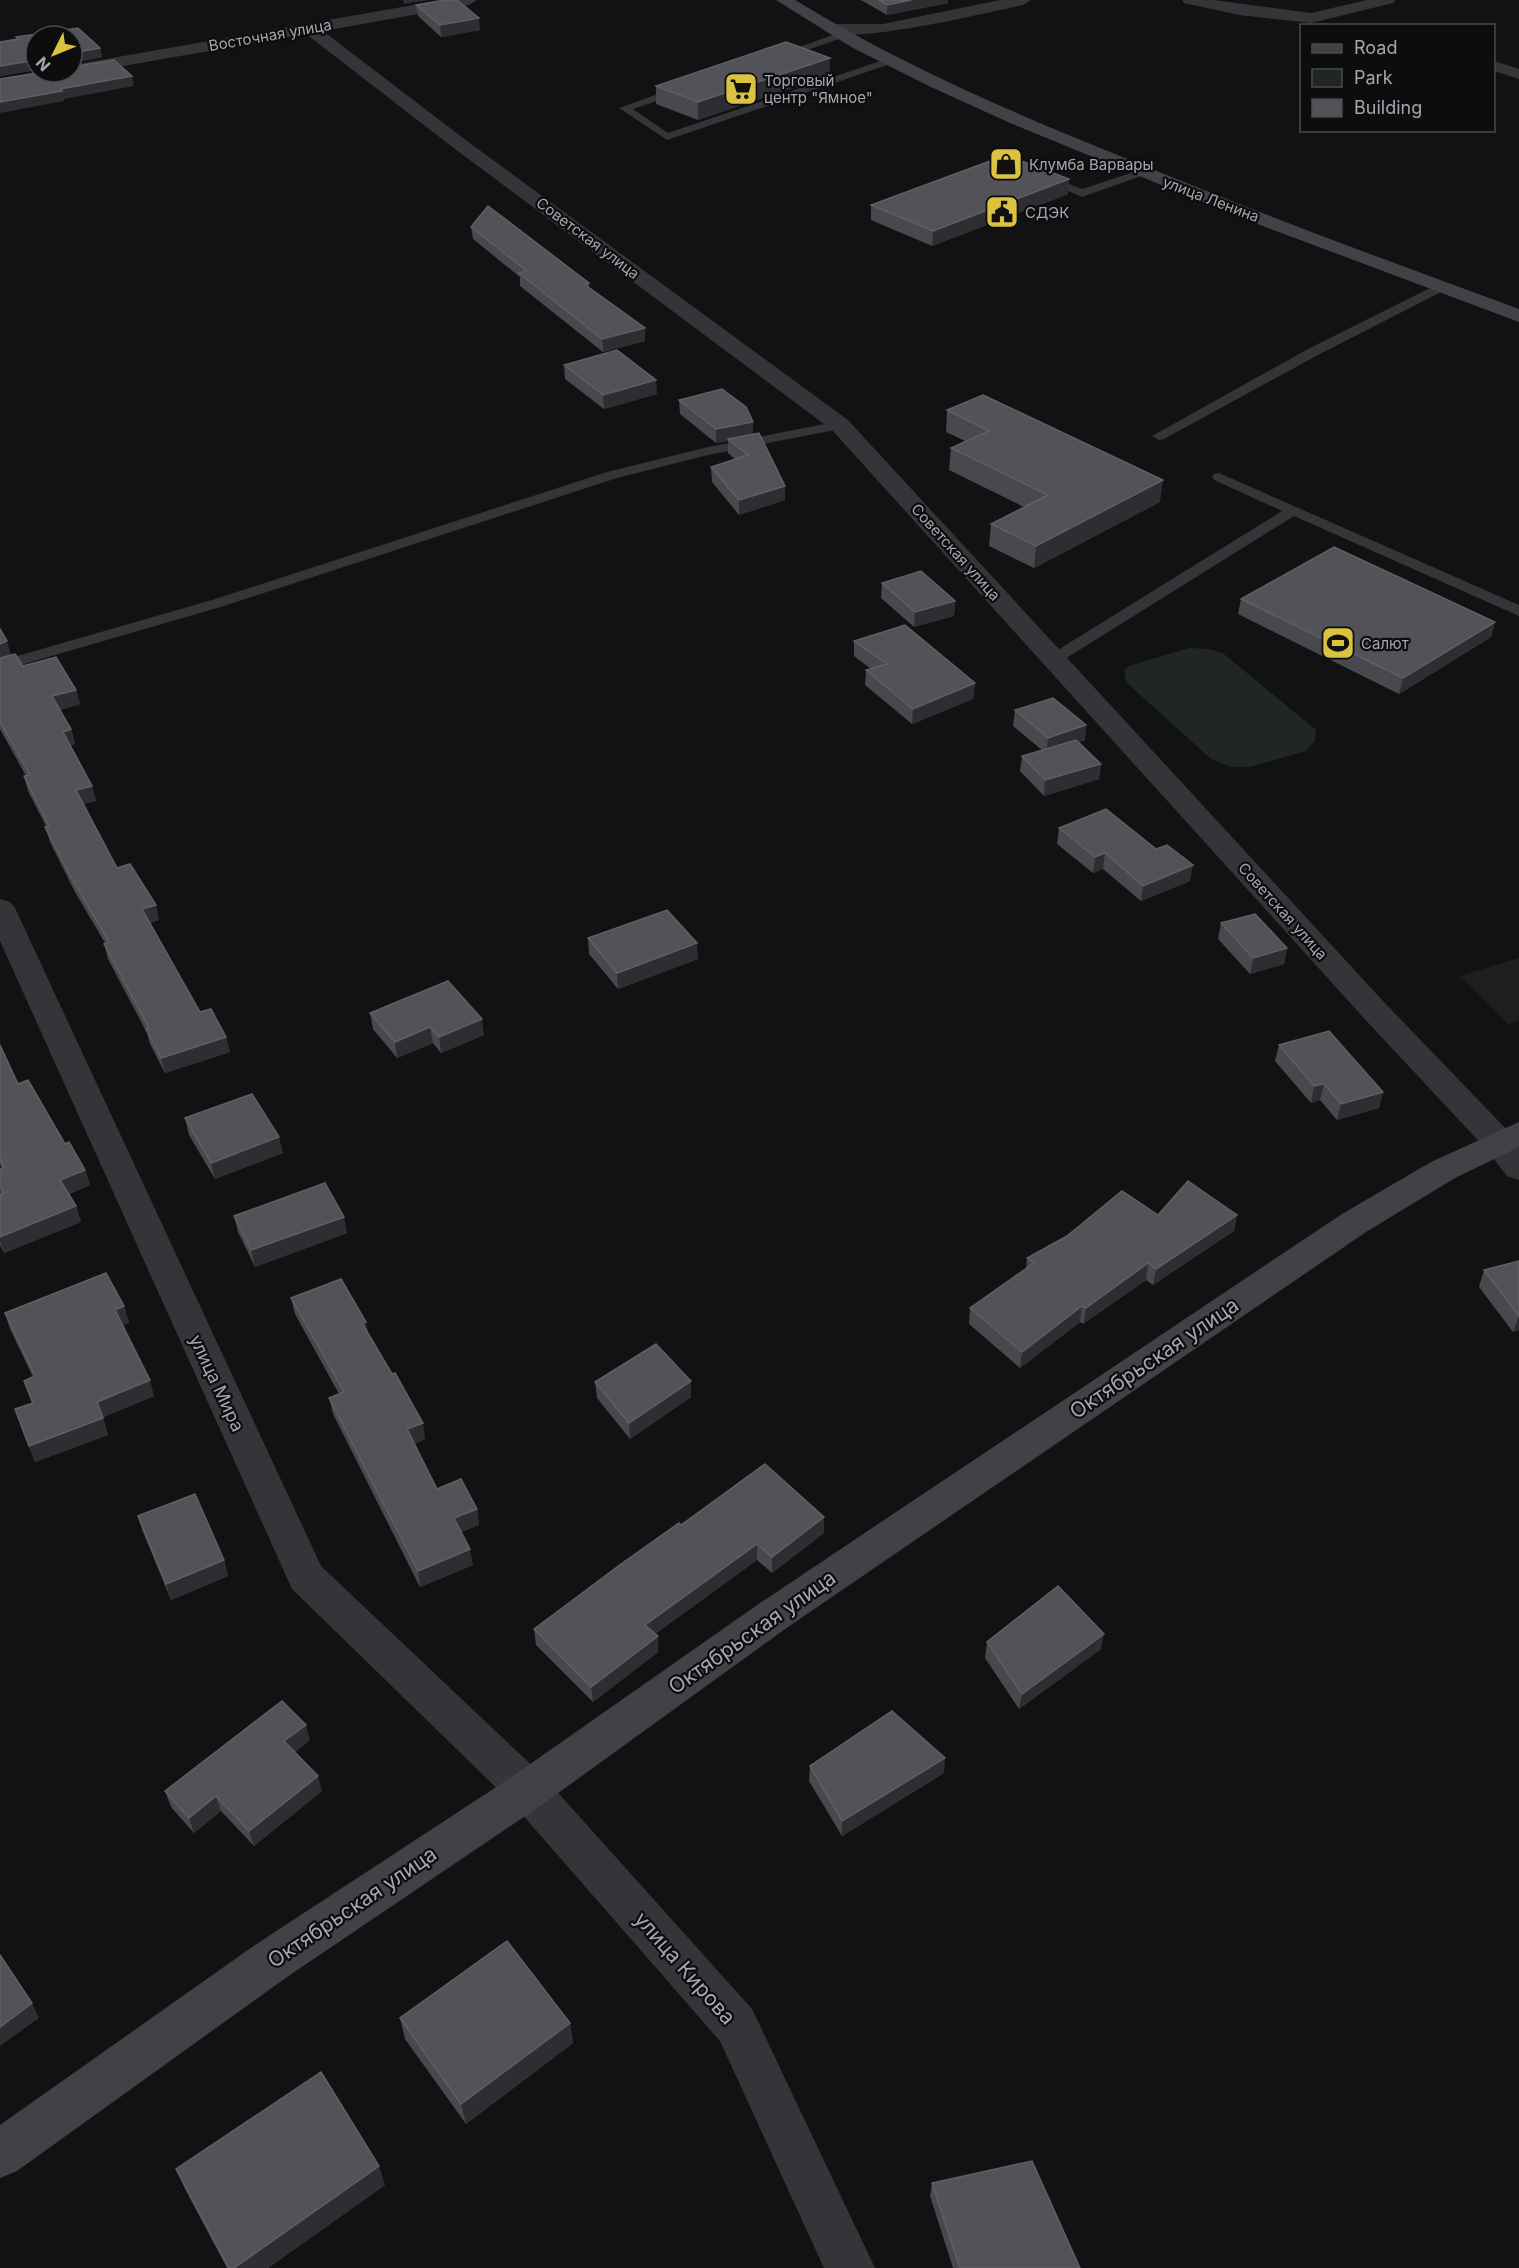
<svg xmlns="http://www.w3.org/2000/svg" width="1519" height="2268" font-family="Inter,sans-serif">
	<rect width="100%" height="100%" fill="#121213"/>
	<path fill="#1e1e20" d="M 1519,958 L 1519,1021 L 1508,1024 L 1459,976 Z"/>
	<path fill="#202722" d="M 1189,648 L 1210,649 L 1224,654 L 1316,730 L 1315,740 L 1306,751 L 1250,767 L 1231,767 L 1211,759 L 1126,682 L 1124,671 L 1129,666 Z"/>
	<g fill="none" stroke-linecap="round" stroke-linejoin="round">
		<path fill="#353539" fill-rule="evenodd" d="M 841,32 L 846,35 L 845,37 L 781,59 L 772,57 Z
			M 889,58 L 894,61 L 893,63 L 667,140 L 619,108 L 678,87 L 686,87 L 686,91 L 633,109 L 668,133 Z
			M 1143,169 L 1147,170 L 1147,174 L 1082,197 L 1036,177 L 1042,174 L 1046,175 L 1082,189 Z
			M 1440,283 L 1446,287 L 1445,290 L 1318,355 L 1164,439 L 1159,440 L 1152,436 L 1308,349 Z
			M 840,421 L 845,422 L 847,425 L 845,428 L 708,455 L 617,478 L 224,606 L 0,671 L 0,661 L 212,600 L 607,472 L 708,447 Z
			M 1219,473 L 1519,605 L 1519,616 L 1294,516 L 1060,662 L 1048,662 L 1046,659 L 1048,656 L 1282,511 L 1214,480 L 1212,477 L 1214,474 Z"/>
		<path fill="#353539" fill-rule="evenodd" d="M 442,0 L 477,0 L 469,5 L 323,31 L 467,141 L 848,420 L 1383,1001 L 1511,1134 L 1519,1144 L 1519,1180 L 1507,1176 L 1487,1150 L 1361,1015 L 832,430 L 455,149 L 306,34 L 72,75 L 65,72 L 72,72 L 72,65 Z
			M 1000,0 L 1031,0 L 1023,5 C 994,11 839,49 823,29 L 831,24 L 883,24 Z
			M 1182,0 L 1213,0 L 1311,13 L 1367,0 L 1395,0 L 1393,3 L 1311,23 L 1239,15 L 1184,3 Z
			M 1494,61 L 1519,69 L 1519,79 L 1494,71 Z
			M 0,899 L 10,902 L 15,908 L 321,1566 L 543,1776 L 752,2009 L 875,2268 L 824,2268 L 720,2041 L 513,1804 L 292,1589 L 0,941 Z"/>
		<path fill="#414247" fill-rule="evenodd" d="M 776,0 L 795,0 C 901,65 1015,114 1130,160 C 1258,213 1388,261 1519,309 L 1519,322 L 1247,220 L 1010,123 L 931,87 L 853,48 Z
			M 1519,1122 L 1519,1147 L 1455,1178 L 1366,1232 L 788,1627 L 543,1804 L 287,1977 L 17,2171 L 0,2178 L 0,2125 L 255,1945 L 513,1776 L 760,1603 L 1342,1214 L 1431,1162 Z"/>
	</g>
	<path fill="#48484e" d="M 861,0 L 948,0 L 948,3 L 887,15 Z
		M 416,5 L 480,30 L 441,37 L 418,16 Z
		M 78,28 L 100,48 L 102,57 L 72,63 L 72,36 L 36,36 L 36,70 L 0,76 L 0,42 L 17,39 L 16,37 Z
		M 830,75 L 698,120 L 656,104 L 656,86 Z
		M 1069,179 L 1068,194 L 932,246 L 871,220 L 871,205 Z
		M 471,227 L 589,283 L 589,287 L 645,328 L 645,341 L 603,352 L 520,286 L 520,277 L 473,239 Z
		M 564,365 L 657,394 L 604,409 L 565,379 Z
		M 679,400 L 753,422 L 753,434 L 785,500 L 739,515 L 712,482 L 711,467 L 735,459 L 728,453 L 728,441 L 716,443 L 680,414 Z
		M 947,410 L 1160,502 L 1034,568 L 989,546 L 991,524 L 1024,507 L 949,470 L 951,448 L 965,441 L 946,432 Z
		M 882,583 L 955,601 L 954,616 L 914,627 L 881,598 Z
		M 1241,599 L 1495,622 L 1491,637 L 1399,694 L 1238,614 Z
		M 0,629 L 11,655 L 23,666 L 76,690 L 80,704 L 60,710 L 71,729 L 75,744 L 70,745 L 92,786 L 96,801 L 83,804 L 117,868 L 159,920 L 150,923 L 200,1012 L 226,1037 L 230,1052 L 165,1073 L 150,1044 L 147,1033 L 108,959 L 104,944 L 105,943 L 75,892 L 50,842 L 45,827 L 46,826 L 28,791 L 24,776 L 26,776 L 0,729 Z
		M 854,641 L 975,683 L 973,699 L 912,724 L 865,685 L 866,670 L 871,669 L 854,656 Z
		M 1015,710 L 1086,725 L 1085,740 L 1079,742 L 1101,764 L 1099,779 L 1044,796 L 1020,771 L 1022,756 L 1042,750 L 1013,726 Z
		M 1059,828 L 1156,849 L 1190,881 L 1141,901 L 1103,869 L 1093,873 L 1057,844 Z
		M 1221,923 L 1287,948 L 1284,964 L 1250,974 L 1218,939 Z
		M 588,938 L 698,959 L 618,989 L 589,954 Z
		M 370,1013 L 484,1035 L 441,1053 L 433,1043 L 397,1058 L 373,1029 Z
		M 0,1045 L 18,1084 L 85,1170 L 90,1185 L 69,1194 L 76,1206 L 81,1222 L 4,1253 L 0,1245 L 0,1194 L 1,1194 L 0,1191 L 0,1169 L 2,1168 L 0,1165 Z
		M 1279,1045 L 1383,1092 L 1379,1108 L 1337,1120 L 1320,1100 L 1311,1103 L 1275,1061 Z
		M 185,1118 L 283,1153 L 215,1179 L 189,1135 Z
		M 1158,1215 L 1237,1215 L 1234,1231 L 1153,1285 L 1146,1280 L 1083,1324 L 1080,1322 L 1020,1368 L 969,1324 L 970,1308 L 1026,1269 L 1027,1258 Z
		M 234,1216 L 347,1233 L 255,1267 L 238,1232 Z
		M 1519,1261 L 1519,1330 L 1513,1332 L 1479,1287 L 1484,1270 Z
		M 291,1298 L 369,1336 L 425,1439 L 414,1444 L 437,1489 L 477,1509 L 479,1525 L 461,1532 L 473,1565 L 420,1587 L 333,1414 L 329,1398 L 339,1394 L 295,1314 Z
		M 124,1306 L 129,1323 L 123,1325 L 154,1396 L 103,1417 L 108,1435 L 35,1462 L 15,1409 L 32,1403 L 24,1381 L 33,1377 L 10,1329 L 5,1313 Z
		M 691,1381 L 691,1397 L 630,1439 L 597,1398 L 595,1382 Z
		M 138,1516 L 224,1560 L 228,1576 L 171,1600 L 143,1532 Z
		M 681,1525 L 824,1533 L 772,1573 L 757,1560 L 655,1634 L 658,1652 L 593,1702 L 536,1645 L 534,1629 Z
		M 987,1642 L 1101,1649 L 1019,1709 L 985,1658 Z
		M 310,1740 L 295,1752 L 322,1791 L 254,1846 L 221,1811 L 194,1833 L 171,1807 L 165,1791 Z
		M 810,1766 L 944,1773 L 842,1836 L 809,1781 Z
		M 400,2018 L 570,2023 L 573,2043 L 466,2124 L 405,2039 Z
		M 176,2169 L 385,2185 L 268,2268 L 227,2268 L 185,2189 Z
		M 932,2183 L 1080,2268 L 953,2268 L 930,2196 Z"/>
	<path fill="#2e2e32" d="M 403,0 L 429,0 L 404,4 Z
		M 911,0 L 948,0 L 948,3 L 887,15 L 887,5 Z
		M 479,18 L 480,30 L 441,37 L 440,25 Z
		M 100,48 L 102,57 L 72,63 L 72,53 Z
		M 830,58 L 830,75 L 698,120 L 698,102 Z
		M 34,60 L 36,70 L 0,76 L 0,66 Z
		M 132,76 L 134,86 L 64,99 L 64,101 L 0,113 L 0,102 L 60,89 Z
		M 1069,179 L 1068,194 L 932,246 L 933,231 Z
		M 645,328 L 645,341 L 603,352 L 602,339 Z
		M 656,380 L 657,394 L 604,409 L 603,395 Z
		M 753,422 L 753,436 L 728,439 L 728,441 L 716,443 L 716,429 Z
		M 1163,480 L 1160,502 L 1034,568 L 1036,546 Z
		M 785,486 L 785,500 L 739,515 L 739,500 Z
		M 955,601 L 954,616 L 914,627 L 915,612 Z
		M 1495,622 L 1491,637 L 1399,694 L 1403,678 Z
		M 7,641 L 11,655 L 0,659 L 0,644 Z
		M 975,683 L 973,699 L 912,724 L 913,709 Z
		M 76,690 L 80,704 L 55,711 L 52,696 Z
		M 1086,725 L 1085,740 L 1046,754 L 1048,738 Z
		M 71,729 L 75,744 L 67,746 L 63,732 Z
		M 1101,764 L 1099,779 L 1044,796 L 1045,780 Z
		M 92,786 L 96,801 L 79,805 L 76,790 Z
		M 1105,853 L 1103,869 L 1093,873 L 1095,857 Z
		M 1193,865 L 1190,881 L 1141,901 L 1143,886 Z
		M 156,905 L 159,920 L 146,924 L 142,909 Z
		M 697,943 L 698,959 L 618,989 L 617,973 Z
		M 1287,948 L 1284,964 L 1250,974 L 1253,958 Z
		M 482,1019 L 484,1035 L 441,1053 L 439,1037 Z
		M 430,1027 L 433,1043 L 397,1058 L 395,1042 Z
		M 226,1037 L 230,1052 L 165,1073 L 161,1058 Z
		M 1324,1084 L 1320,1100 L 1311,1103 L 1314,1086 Z
		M 1383,1092 L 1379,1108 L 1337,1120 L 1341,1104 Z
		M 279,1137 L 283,1153 L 215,1179 L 211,1163 Z
		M 85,1170 L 90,1185 L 65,1195 L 60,1180 Z
		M 76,1206 L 81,1222 L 4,1253 L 0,1241 L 0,1237 Z
		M 1237,1215 L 1234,1231 L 1153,1285 L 1156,1269 Z
		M 344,1217 L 347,1233 L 255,1267 L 251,1250 Z
		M 1148,1263 L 1146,1280 L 1083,1324 L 1086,1308 Z
		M 124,1306 L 129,1323 L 120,1326 L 115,1310 Z
		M 1082,1306 L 1080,1322 L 1020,1368 L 1022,1352 Z
		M 1519,1316 L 1519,1330 L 1513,1332 Z
		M 366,1322 L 369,1338 L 362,1323 Z
		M 150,1380 L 154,1396 L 102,1418 L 97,1402 Z
		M 691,1381 L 691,1397 L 630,1439 L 629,1423 Z
		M 103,1418 L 108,1435 L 35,1462 L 29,1446 Z
		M 423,1423 L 425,1439 L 410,1445 L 407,1429 Z
		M 477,1509 L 479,1525 L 456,1534 L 454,1518 Z
		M 824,1517 L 824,1533 L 772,1573 L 772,1557 Z
		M 757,1544 L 757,1560 L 646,1640 L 645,1625 Z
		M 470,1549 L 473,1565 L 420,1587 L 418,1571 Z
		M 224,1560 L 228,1576 L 171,1600 L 166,1584 Z
		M 1104,1634 L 1101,1649 L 1019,1709 L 1022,1694 Z
		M 658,1636 L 658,1652 L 593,1702 L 591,1687 Z
		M 306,1725 L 310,1740 L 289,1757 L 284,1741 Z
		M 945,1758 L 944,1773 L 842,1836 L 842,1821 Z
		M 318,1776 L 322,1791 L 254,1846 L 249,1831 Z
		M 216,1796 L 221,1811 L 194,1833 L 189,1818 Z
		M 32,2003 L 39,2018 L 0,2046 L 0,2027 Z
		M 570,2023 L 573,2043 L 466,2124 L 461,2104 Z
		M 379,2166 L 385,2185 L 268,2268 L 234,2268 Z"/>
	<path fill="#525258" stroke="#5f5f66" stroke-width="1.5" d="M 445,0 L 457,0 L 479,18 L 440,25 L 416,5 Z
		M 879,0 L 911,0 L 887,5 Z
		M 78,28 L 100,48 L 72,53 L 72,36 L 36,36 L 36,60 L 0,66 L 0,42 L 18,39 L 16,37 Z
		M 786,42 L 830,58 L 698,102 L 656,86 Z
		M 114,60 L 132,76 L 60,89 L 62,91 L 0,102 L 0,79 L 43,72 L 72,72 L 72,67 Z
		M 1006,155 L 1069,179 L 933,231 L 871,205 Z
		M 488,206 L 589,283 L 584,284 L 645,328 L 602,339 L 519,273 L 527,271 L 471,227 Z
		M 617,350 L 656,380 L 603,395 L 564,365 Z
		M 722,389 L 746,407 L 753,422 L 716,429 L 679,400 Z
		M 983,395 L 1163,480 L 1036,546 L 991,524 L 1048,495 L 951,448 L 989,431 L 947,410 Z
		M 759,433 L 785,486 L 739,500 L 711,467 L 748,455 L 728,439 Z
		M 1334,547 L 1495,622 L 1403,678 L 1241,599 Z
		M 921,571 L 955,601 L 915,612 L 882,583 Z
		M 905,625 L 975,683 L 913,709 L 866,670 L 887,664 L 854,641 Z
		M 0,629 L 7,641 L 0,644 Z
		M 15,654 L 23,666 L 56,657 L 76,690 L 52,696 L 71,729 L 63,732 L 92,786 L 76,790 L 117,868 L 130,864 L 156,905 L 142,909 L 200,1012 L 211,1009 L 226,1037 L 161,1058 L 146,1029 L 149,1028 L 104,944 L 109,942 L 71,877 L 45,827 L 49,826 L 24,776 L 30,775 L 0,722 L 0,658 Z
		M 1053,698 L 1086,725 L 1048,738 L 1015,710 Z
		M 1076,740 L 1101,764 L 1045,780 L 1022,756 Z
		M 1106,809 L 1156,849 L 1167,845 L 1193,865 L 1143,886 L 1105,853 L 1095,857 L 1059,828 Z
		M 667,910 L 697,943 L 617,973 L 588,938 Z
		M 1255,914 L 1287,948 L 1253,958 L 1221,923 Z
		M 448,981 L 482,1019 L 439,1037 L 430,1027 L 395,1042 L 370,1013 Z
		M 1329,1031 L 1383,1092 L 1341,1104 L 1324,1084 L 1314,1086 L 1279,1045 Z
		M 0,1045 L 18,1084 L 28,1080 L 65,1144 L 69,1142 L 85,1170 L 60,1180 L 76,1206 L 0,1237 L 0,1194 L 4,1193 L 0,1185 L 0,1169 L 4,1167 L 0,1159 Z
		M 252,1094 L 279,1137 L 211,1163 L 185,1118 Z
		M 1188,1181 L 1237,1215 L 1156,1269 L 1148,1263 L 1086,1308 L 1082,1306 L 1022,1352 L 970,1308 L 1034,1263 L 1027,1258 L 1067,1236 L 1122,1191 L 1158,1215 Z
		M 325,1183 L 344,1217 L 251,1250 L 234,1216 Z
		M 1519,1261 L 1519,1316 L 1484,1270 Z
		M 106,1273 L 124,1306 L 115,1310 L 150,1380 L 97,1402 L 103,1418 L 29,1446 L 15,1409 L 33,1403 L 24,1381 L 35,1376 L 5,1313 Z
		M 341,1279 L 366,1322 L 362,1323 L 392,1374 L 395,1373 L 423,1423 L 407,1429 L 437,1489 L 461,1479 L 477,1509 L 454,1518 L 470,1549 L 418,1571 L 329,1398 L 344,1392 L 291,1298 Z
		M 656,1344 L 691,1381 L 629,1423 L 595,1382 Z
		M 765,1464 L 824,1517 L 772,1557 L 757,1544 L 645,1625 L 658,1636 L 591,1687 L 534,1629 L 621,1564 L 679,1523 L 681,1525 Z
		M 195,1494 L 224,1560 L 166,1584 L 138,1516 Z
		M 1058,1586 L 1104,1634 L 1022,1694 L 987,1642 Z
		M 282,1701 L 306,1725 L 284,1741 L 318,1776 L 249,1831 L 216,1796 L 189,1818 L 165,1791 Z
		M 892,1711 L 945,1758 L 842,1821 L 810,1766 Z
		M 507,1941 L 570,2023 L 461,2104 L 400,2018 Z
		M 0,1955 L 32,2003 L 0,2027 Z
		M 321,2072 L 379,2166 L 234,2268 L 229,2268 L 176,2169 Z
		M 1032,2161 L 1080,2268 L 960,2268 L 932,2183 Z"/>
	<defs>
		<g id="supermarket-square" transform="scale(1.725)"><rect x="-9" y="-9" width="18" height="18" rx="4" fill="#dbc241" stroke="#0d0d0e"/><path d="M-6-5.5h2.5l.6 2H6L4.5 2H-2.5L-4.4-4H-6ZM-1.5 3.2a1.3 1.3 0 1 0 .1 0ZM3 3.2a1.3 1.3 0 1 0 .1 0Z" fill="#111"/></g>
		<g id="shop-square" transform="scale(1.725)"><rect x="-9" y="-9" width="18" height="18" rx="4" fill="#dbc241" stroke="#0d0d0e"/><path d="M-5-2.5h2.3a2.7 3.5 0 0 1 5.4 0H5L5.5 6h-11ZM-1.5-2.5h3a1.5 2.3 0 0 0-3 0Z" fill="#111"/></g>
		<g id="civic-square" transform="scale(1.725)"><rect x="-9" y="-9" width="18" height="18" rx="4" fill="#dbc241" stroke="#0d0d0e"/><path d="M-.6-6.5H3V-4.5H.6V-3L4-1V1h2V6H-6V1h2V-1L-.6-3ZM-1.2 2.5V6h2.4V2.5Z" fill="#111"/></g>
		<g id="stadium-square" transform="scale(1.725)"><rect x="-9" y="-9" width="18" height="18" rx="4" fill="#dbc241" stroke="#0d0d0e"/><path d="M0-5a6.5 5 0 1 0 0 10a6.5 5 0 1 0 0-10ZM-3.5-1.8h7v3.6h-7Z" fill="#111"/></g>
	</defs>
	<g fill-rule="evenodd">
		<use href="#supermarket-square" x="741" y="89"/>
		<use href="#shop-square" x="1006" y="164"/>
		<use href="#civic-square" x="1002" y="212"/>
		<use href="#stadium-square" x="1338" y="643"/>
	</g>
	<g text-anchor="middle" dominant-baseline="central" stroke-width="4.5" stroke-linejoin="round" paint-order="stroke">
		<g font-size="15" fill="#a5a6b2" stroke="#0d0d0e">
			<text transform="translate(270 35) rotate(-10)">Восточная улица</text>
			<text transform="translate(1211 199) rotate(21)">улица Ленина</text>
			<text transform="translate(588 238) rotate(37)">Советская улица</text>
			<text transform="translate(956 552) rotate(48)">Советская улица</text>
			<text transform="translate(1283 911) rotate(48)">Советская улица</text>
		</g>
		<g font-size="15" fill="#a5a6b2" stroke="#0d0d0e" text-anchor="start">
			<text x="764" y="80">Торговый<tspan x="764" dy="17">центр "Ямное"</tspan></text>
			<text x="1029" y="164">Клумба Варвары</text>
			<text x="1025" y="212">СДЭК</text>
			<text x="1361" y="643">Салют</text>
		</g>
		<g font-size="18" fill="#a5a6b2" stroke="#0d0d0e">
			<text transform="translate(217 1383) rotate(65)">улица Мира</text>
		</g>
		<g font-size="21" fill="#a5a6b2" stroke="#0d0d0e">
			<text transform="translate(1154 1358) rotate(-34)">Октябрьская улица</text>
			<text transform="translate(752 1632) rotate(-35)">Октябрьская улица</text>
			<text transform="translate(352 1907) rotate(-34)">Октябрьская улица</text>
			<text transform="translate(685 1968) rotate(49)">улица Кирова</text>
		</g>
	</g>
	<rect x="1300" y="24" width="195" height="108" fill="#0d0d0e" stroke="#4a4a50" stroke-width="1.5"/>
	<rect x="1312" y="44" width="30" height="9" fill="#414247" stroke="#4a4a50" stroke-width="1.5"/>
	<text x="1354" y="54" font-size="18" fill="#a5a6b2">Road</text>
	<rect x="1312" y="69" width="30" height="18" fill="#202722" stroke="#4a4a50" stroke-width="1.5"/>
	<text x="1354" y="84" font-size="18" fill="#a5a6b2">Park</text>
	<rect x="1312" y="99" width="30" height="18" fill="#525258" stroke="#4a4a50" stroke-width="1.5"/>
	<text x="1354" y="114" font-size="18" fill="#a5a6b2">Building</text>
	<g transform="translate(54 54) rotate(227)"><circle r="28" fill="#0d0d0e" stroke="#4a4a50" stroke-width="1.5"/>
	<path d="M0-4.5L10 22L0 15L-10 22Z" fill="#dbc241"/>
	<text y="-9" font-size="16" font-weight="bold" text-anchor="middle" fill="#a5a6b2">N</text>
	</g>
</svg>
